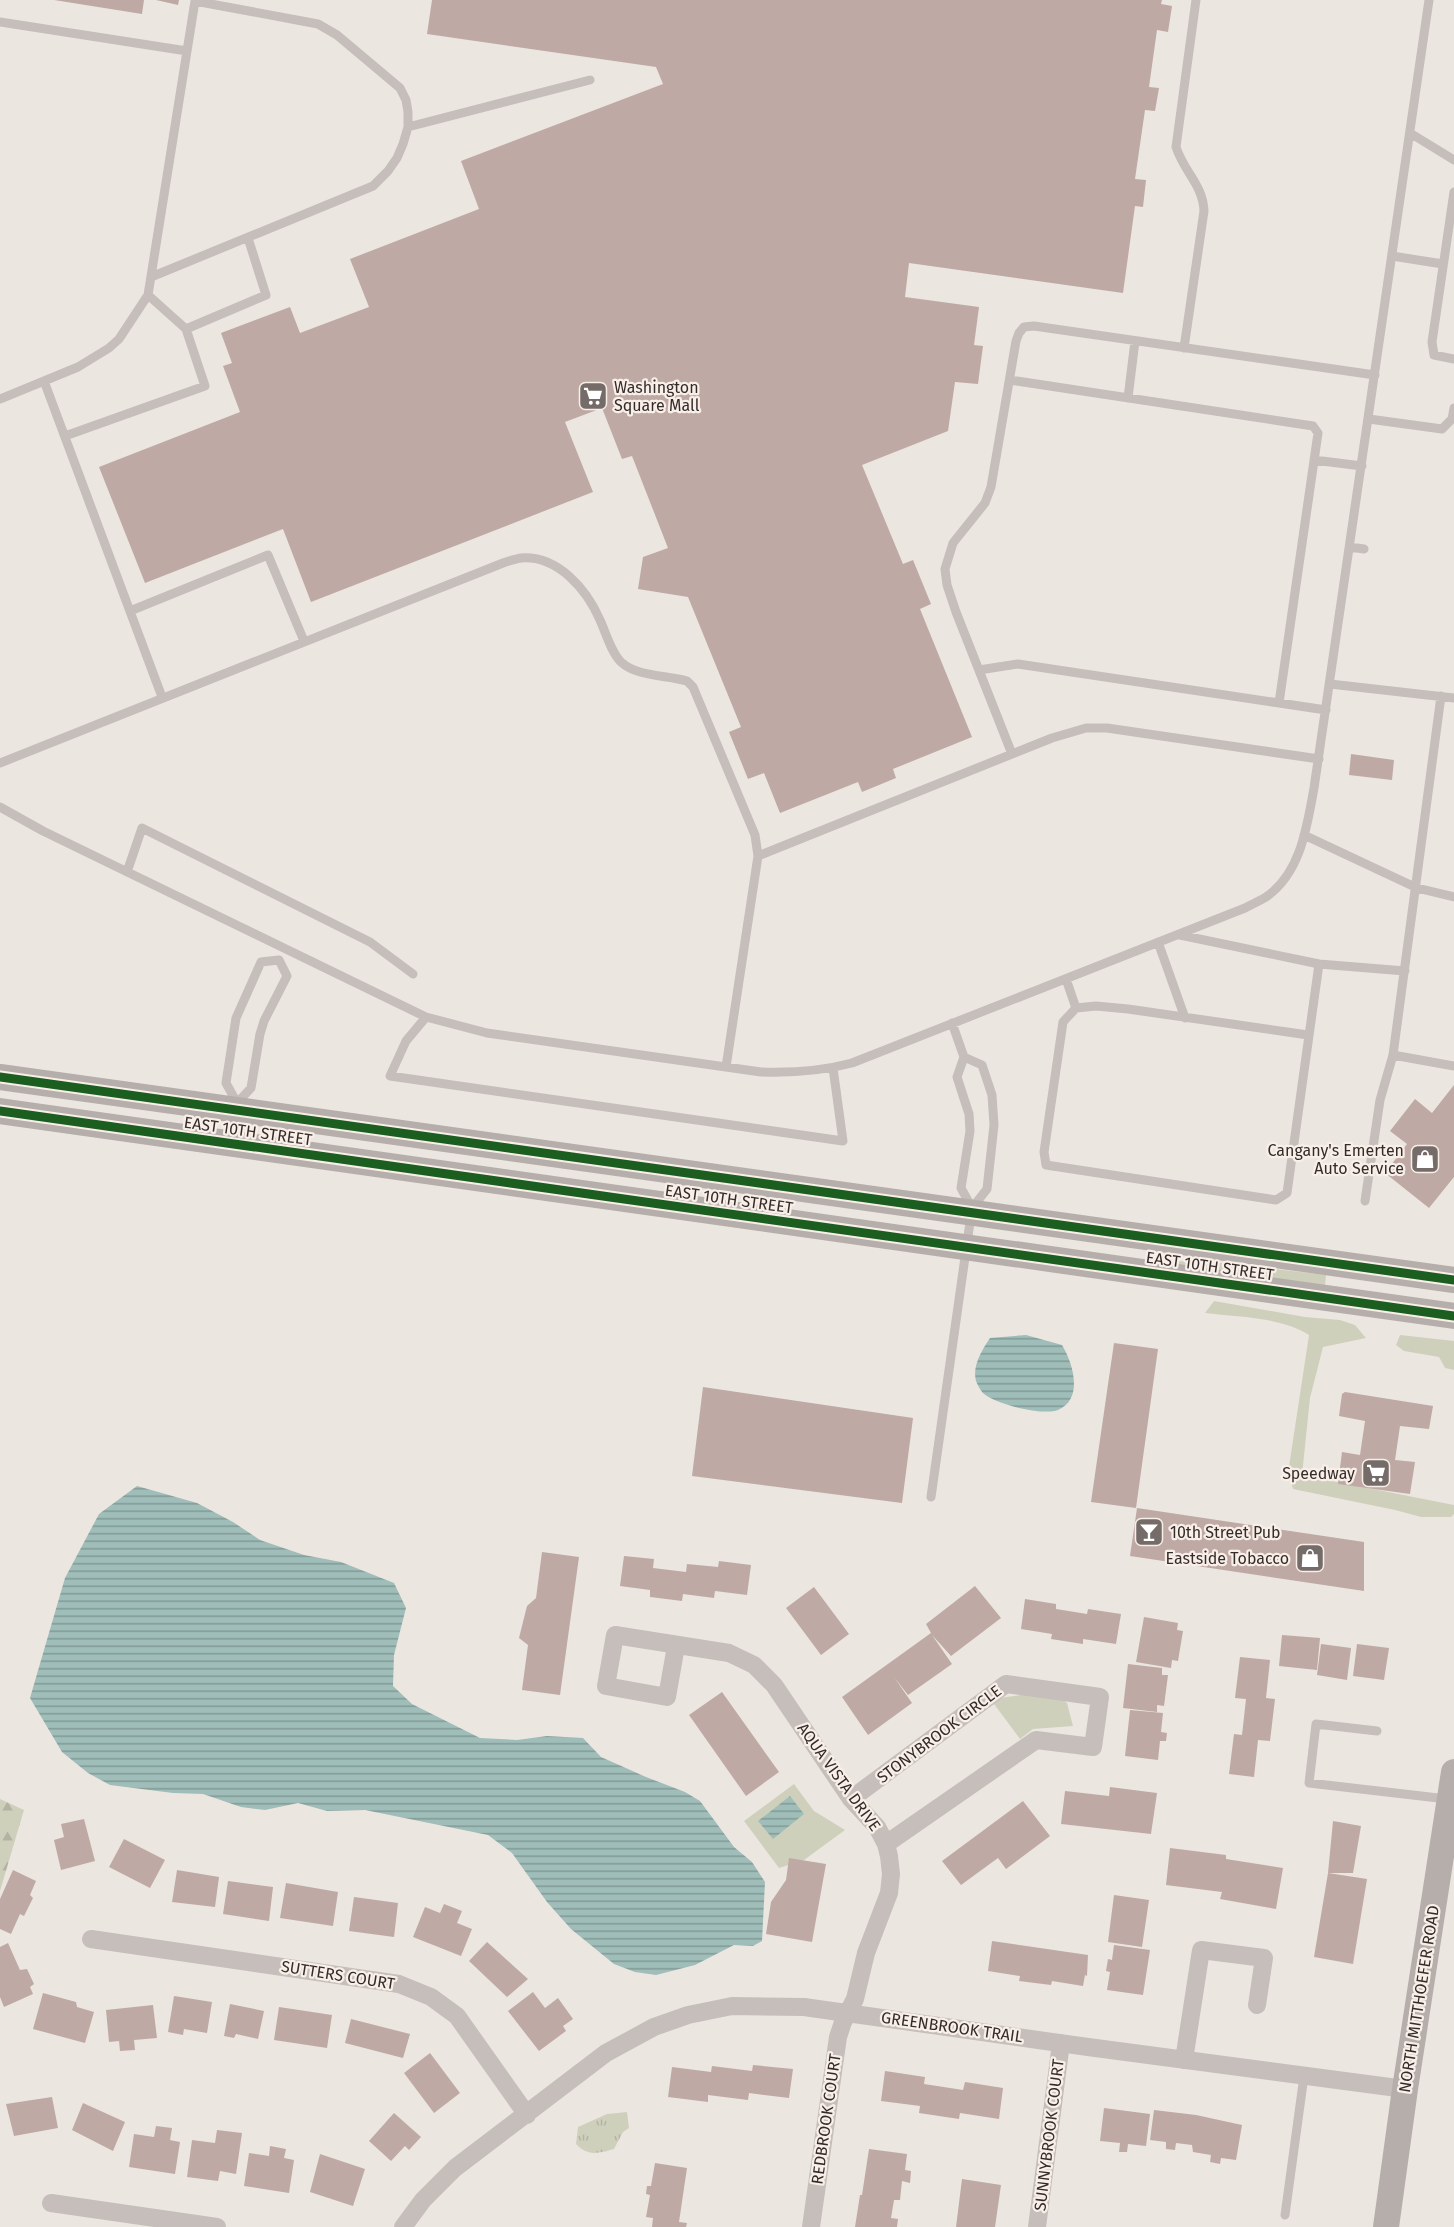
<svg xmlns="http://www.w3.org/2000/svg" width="1454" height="2227" font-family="'Fira Sans',sans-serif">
	<defs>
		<pattern id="forest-firs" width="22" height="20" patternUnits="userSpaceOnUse" patternTransform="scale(1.5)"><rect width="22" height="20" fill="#cfd0bc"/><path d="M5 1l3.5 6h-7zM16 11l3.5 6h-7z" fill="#b2b3a2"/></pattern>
		<pattern id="park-tufts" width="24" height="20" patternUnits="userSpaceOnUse" patternTransform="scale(1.5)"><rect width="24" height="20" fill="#cfd0bc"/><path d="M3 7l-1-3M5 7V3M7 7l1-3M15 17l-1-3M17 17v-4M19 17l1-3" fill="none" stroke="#b2b3a2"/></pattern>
		<pattern id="water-rules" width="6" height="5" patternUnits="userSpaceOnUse" patternTransform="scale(1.5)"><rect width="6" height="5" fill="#9fbdb9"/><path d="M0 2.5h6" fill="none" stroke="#829a96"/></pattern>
	</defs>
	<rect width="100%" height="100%" fill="#ece6e1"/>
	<path fill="#cfd0bc" d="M 1174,1261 L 1224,1263 L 1326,1275 L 1325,1285 L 1173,1266 Z
		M 1214,1301 L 1305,1317 L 1340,1320 L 1355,1325 L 1366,1338 L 1323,1347 L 1310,1398 L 1302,1475 L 1454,1505 L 1454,1514 L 1451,1517 L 1421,1517 L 1395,1510 L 1293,1489 L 1288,1473 L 1309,1335 C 1282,1317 1237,1317 1205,1313 Z
		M 1400,1335 L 1454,1341 L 1454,1370 L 1445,1368 L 1439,1357 L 1404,1351 L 1396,1345 Z
		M 1052,1691 L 1067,1703 L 1073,1726 L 1033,1729 L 1020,1739 L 994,1704 L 999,1698 Z
		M 794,1784 L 814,1811 L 845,1830 L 804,1860 L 779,1868 L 744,1821 Z"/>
	<path fill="url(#forest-firs)" d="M 0,1799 L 24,1810 L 0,1891 Z"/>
	<path fill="url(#park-tufts)" d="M 627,2112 L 629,2128 L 623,2132 L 614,2149 C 599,2153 588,2157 576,2144 L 578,2127 L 607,2114 Z"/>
	<path fill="url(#water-rules)" d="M 1026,1335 L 1062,1345 C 1073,1363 1084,1399 1058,1410 C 1043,1416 994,1404 983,1393 C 981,1391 977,1384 976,1381 C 972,1366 982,1350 990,1338 Z
		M 137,1486 L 197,1503 L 233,1522 L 260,1540 L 304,1555 L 341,1562 L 394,1583 L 406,1608 L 394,1655 L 393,1686 L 412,1704 L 480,1738 L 517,1740 L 547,1736 L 583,1738 L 601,1757 L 646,1777 L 685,1792 L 700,1801 L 734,1847 L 752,1862 L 765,1882 L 762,1941 L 753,1946 L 734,1945 L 695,1965 L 656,1975 L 635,1972 L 614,1964 L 571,1929 L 547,1902 L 512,1853 L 488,1835 L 365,1810 L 327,1811 L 298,1803 L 265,1810 L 241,1807 L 203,1794 L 173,1793 L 110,1785 L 88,1773 L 62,1752 L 30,1698 L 65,1578 L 99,1514 Z
		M 790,1796 L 804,1814 L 773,1839 L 758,1821 Z"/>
	<path fill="#bfa9a4" d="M 54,0 L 144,0 L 142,14 Z
		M 156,0 L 179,0 L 178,5 Z
		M 432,0 L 1162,0 L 1161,4 L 1172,6 L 1168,32 L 1157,30 L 1149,87 L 1159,88 L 1155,111 L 1145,110 L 1135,179 L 1146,180 L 1143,207 L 1135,206 L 1123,293 L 909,263 L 905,297 L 979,307 L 974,345 L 983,346 L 978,384 L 955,382 L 948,431 L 862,465 L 903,564 L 913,560 L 931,604 L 920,609 L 972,737 L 893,769 L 896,778 L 862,792 L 858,782 L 780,813 L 764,773 L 748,779 L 729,732 L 741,727 L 688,597 L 638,589 L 643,557 L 668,548 L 632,456 L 622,459 L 602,408 L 565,422 L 593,492 L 311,602 L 283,529 L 145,583 L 99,467 L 240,412 L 223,366 L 232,363 L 221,333 L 290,307 L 300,333 L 369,307 L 350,259 L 479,209 L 461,161 L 663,84 L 656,67 L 427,34 Z
		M 1351,754 L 1394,760 L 1392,780 L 1349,775 Z
		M 1454,1085 L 1454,1177 L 1429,1208 L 1385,1173 L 1407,1144 L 1390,1131 L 1415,1099 L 1432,1113 Z
		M 1114,1343 L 1158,1349 L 1136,1508 L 1091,1502 Z
		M 703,1387 L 913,1418 L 902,1503 L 692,1476 Z
		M 1345,1392 L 1433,1406 L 1429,1429 L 1400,1426 L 1395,1460 L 1415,1462 L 1410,1494 L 1338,1484 L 1342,1452 L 1360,1455 L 1365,1421 L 1339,1416 L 1342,1394 Z
		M 1137,1508 L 1364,1542 L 1364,1591 L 1130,1556 Z
		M 542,1552 L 579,1557 L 560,1695 L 522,1690 L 528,1645 L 519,1638 L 527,1606 L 536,1598 Z
		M 624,1556 L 654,1559 L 653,1568 L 686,1572 L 687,1564 L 718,1567 L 719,1561 L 751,1565 L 747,1595 L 715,1591 L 714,1598 L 683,1594 L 682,1601 L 650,1597 L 650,1590 L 620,1586 Z
		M 975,1586 L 1001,1618 L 951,1656 L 932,1635 L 952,1664 L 908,1695 L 894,1677 L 912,1703 L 868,1735 L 842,1697 L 931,1633 L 926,1624 Z
		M 814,1587 L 849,1634 L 821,1655 L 786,1608 Z
		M 1025,1599 L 1056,1604 L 1056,1609 L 1087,1614 L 1088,1609 L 1121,1614 L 1116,1644 L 1083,1639 L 1083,1644 L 1051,1639 L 1052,1634 L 1021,1629 Z
		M 1144,1617 L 1178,1623 L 1177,1630 L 1183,1631 L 1178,1661 L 1172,1660 L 1171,1668 L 1136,1662 Z
		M 1282,1635 L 1320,1638 L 1317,1670 L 1279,1666 Z
		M 1321,1644 L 1351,1648 L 1347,1680 L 1317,1675 Z
		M 1357,1644 L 1389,1648 L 1384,1680 L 1353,1676 Z
		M 1240,1657 L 1270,1660 L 1266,1698 L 1275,1699 L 1270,1741 L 1258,1740 L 1254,1777 L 1229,1774 L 1234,1734 L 1242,1735 L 1246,1699 L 1235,1698 Z
		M 1128,1664 L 1162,1668 L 1162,1675 L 1168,1675 L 1164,1706 L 1157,1705 L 1157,1712 L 1123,1708 Z
		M 722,1692 L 779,1772 L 746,1796 L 689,1715 Z
		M 1130,1710 L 1163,1713 L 1161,1732 L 1167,1733 L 1166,1741 L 1160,1741 L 1158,1760 L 1125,1756 Z
		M 1110,1787 L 1157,1793 L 1151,1834 L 1061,1824 L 1065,1791 L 1109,1796 Z
		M 1023,1801 L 1050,1836 L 1006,1869 L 998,1858 L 961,1885 L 942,1861 Z
		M 84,1819 L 95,1861 L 61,1870 L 54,1840 L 64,1837 L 61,1824 Z
		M 1333,1821 L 1361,1826 L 1353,1873 L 1328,1873 Z
		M 124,1839 L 165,1860 L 150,1888 L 109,1867 Z
		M 1170,1848 L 1226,1855 L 1226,1859 L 1283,1868 L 1276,1909 L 1220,1899 L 1222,1892 L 1166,1885 Z
		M 789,1858 L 826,1864 L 812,1942 L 766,1934 L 771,1902 L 786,1880 Z
		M 13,1870 L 36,1881 L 30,1895 L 33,1898 L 24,1916 L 20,1914 L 11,1934 L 0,1929 L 0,1899 Z
		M 177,1870 L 219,1877 L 215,1907 L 172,1902 Z
		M 1328,1873 L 1367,1879 L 1353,1964 L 1314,1957 Z
		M 228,1881 L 273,1887 L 269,1921 L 223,1914 Z
		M 286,1883 L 338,1892 L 333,1926 L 280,1918 Z
		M 1114,1895 L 1149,1900 L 1142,1947 L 1108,1942 Z
		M 354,1897 L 398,1903 L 394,1937 L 349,1931 Z
		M 444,1904 L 462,1911 L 457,1923 L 472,1929 L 461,1956 L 413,1937 L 425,1907 L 440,1913 Z
		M 992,1941 L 1088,1955 L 1087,1976 L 1085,1975 L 1083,1986 L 1052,1981 L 1051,1985 L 1019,1981 L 1020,1976 L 988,1971 Z
		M 487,1942 L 528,1979 L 507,1997 L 469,1961 Z
		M 8,1943 L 20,1970 L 27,1969 L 34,1984 L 30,1987 L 33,1994 L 4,2007 L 0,1997 L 0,1947 Z
		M 1114,1945 L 1150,1950 L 1143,1995 L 1107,1990 L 1110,1972 L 1106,1971 L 1108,1959 L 1112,1960 Z
		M 533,1992 L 545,2008 L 558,1998 L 573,2019 L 563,2026 L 566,2031 L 539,2051 L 508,2011 Z
		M 43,1993 L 76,2002 L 77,2007 L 94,2012 L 85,2043 L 33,2029 Z
		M 174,1996 L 212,2002 L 207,2033 L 184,2029 L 183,2035 L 168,2032 Z
		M 230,2004 L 264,2011 L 258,2039 L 236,2034 L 234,2038 L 224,2036 Z
		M 153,2005 L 157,2038 L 134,2040 L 135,2050 L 120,2051 L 119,2041 L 109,2042 L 106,2010 Z
		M 279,2007 L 332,2015 L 327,2048 L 274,2040 Z
		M 351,2019 L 410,2034 L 403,2058 L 345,2043 Z
		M 430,2053 L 460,2093 L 434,2113 L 404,2073 Z
		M 753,2065 L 793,2069 L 789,2098 L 749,2093 L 748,2100 L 708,2095 L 708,2102 L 668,2097 L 672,2067 L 711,2072 L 712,2066 L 752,2071 Z
		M 885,2071 L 925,2077 L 924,2084 L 963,2090 L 965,2082 L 1003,2088 L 999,2119 L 960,2113 L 959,2119 L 919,2113 L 920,2106 L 881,2101 Z
		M 52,2097 L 58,2128 L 14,2136 L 6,2104 Z
		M 83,2103 L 125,2122 L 113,2151 L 72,2130 Z
		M 1104,2108 L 1150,2114 L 1146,2146 L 1128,2144 L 1127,2152 L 1119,2152 L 1120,2143 L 1100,2141 Z
		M 1154,2110 L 1196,2115 L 1242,2125 L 1236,2160 L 1221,2158 L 1220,2164 L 1210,2162 L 1211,2155 L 1193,2152 L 1192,2145 L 1176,2143 L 1175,2150 L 1166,2149 L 1166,2142 L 1150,2140 Z
		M 394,2113 L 421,2137 L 409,2150 L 405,2146 L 391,2161 L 369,2141 Z
		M 156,2126 L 172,2128 L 170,2140 L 180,2142 L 175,2174 L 129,2167 L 134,2134 L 154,2137 Z
		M 217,2130 L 242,2133 L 236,2174 L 220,2171 L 218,2181 L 187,2177 L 192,2140 L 215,2143 Z
		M 270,2146 L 286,2149 L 284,2158 L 294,2160 L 289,2193 L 244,2186 L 249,2153 L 269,2156 Z
		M 869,2149 L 907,2154 L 905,2170 L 911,2171 L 910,2183 L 902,2181 L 900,2200 L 894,2200 L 891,2218 L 898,2219 L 897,2227 L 855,2227 L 860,2195 L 862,2195 Z
		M 320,2154 L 365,2169 L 353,2206 L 310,2192 Z
		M 655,2163 L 687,2168 L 679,2222 L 687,2223 L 686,2227 L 652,2227 L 653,2218 L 646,2217 L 650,2195 L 646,2194 L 647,2186 L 651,2186 Z
		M 962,2179 L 1001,2185 L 995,2227 L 956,2227 Z"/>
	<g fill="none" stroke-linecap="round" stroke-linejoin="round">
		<path stroke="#c5beba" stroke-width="9" d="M 0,22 L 187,51
			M 408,127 L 590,80
			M 1410,133 L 1454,160
			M 1454,192 L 1432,342 L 1434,355 L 1454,359
			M 1392,256 L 1443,264
			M 148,295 L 186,329 L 266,295 L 248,238
			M 1184,348 L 1204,211 C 1203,185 1184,172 1176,147 L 1196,0
			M 1010,380 L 1313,426 L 1318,433 L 1279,703
			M 44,381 L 162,697
			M 1128,398 L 1135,341
			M 0,399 L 78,367 L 109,348 L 119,339 L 148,295 L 195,1 L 318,24 L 337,35 L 400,88 L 406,100 L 408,112 L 408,127 L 403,144 L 397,158 L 388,171 L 373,186 L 151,277
			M 1369,419 L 1442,429 L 1452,419 L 1454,408
			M 65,436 L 205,386 L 186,329
			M 1314,460 L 1362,466
			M 1350,547 L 1364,549
			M 130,611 L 268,555 L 304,641
			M 979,670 L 1018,664 L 1326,710
			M 1330,684 L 1454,698
			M 1012,754 L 956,612 L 947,585 L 945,569 L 953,543 L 985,503 L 991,487 L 1016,341 L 1019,333 L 1024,327 L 1034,326 L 1375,375
			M 0,763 L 503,563 C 509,561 515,559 521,558 C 558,555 587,590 600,620 C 606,633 611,652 621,662 C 637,677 667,675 687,681 L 693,687 L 755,835 L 758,856 L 726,1067
			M 0,807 L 43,831 L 426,1017 L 487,1033 L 761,1072 C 792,1073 822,1071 852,1063 L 1245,908 C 1252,904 1260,901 1266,897 C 1301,873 1307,826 1314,788 L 1429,0
			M 1304,835 L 1417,888 L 1454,897
			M 758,856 L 1052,738 L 1086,728 L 1107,728 L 1319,759
			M 127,872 L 142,828 L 370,942 L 413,974
			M 1180,935 L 1319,964
			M 1158,942 L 1185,1018
			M 1066,979 L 1076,1008
			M 426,1017 L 406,1041 L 390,1076 L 843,1141 L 833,1068
			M 952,1023 L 964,1057 L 957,1077 L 969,1114 L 970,1131 L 961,1188 L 972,1208
			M 1308,1035 L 1128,1009 L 1096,1006 L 1076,1008 L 1063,1022 L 1044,1152 L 1046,1165 L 1276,1200 L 1287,1193 L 1319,964 L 1405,971
			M 1393,1055 L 1454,1066
			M 237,1103 L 251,1088 L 260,1034 L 264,1021 L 287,976 L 279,960
			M 232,1142 L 237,1103 L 226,1083 L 236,1018 L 261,962 L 279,960
			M 1365,1201 L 1380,1100 L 1393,1055 L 1441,696
			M 931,1497 L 972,1208 L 987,1189 L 994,1125 L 992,1095 L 982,1065 L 964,1057
			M 1377,1731 L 1316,1724 L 1309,1783 L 1447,1799
			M 1285,2215 L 1304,2076"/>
		<path stroke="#c5beba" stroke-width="18" d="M 676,1646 L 667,1697 L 606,1686 L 615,1635 L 729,1653 L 754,1665 L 774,1685 L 851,1799 L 877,1827 L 886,1844 L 889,1856 L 891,1874 L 889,1893 L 866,1953 L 855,1999 L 843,2022 L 838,2037 L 811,2227
			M 851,1799 L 1006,1684 L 1100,1697 L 1093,1747 L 1036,1740 L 886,1844
			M 91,1939 L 399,1984 L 431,1997 L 457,2016 L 527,2115
			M 1184,2060 L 1201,1950 L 1264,1958 L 1257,2005
			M 51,2203 L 217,2227
			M 403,2227 L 423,2200 L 455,2168 L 606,2053 L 654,2027 L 688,2015 L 732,2006 L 804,2007 L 1088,2047 L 1405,2089
			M 1037,2227 L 1061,2043"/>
		<path stroke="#b6aeab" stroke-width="26" d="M 0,1077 L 1454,1280
			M 0,1111 L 1454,1316
			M 1386,2227 L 1405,2089 L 1454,1772"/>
		<g stroke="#f8efe9" stroke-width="13">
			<path id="cycleway" d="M 0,1077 L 1454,1280
				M 0,1111 L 1454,1316"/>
		</g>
		<use href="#cycleway" stroke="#1b5e20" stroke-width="9"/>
	</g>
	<defs>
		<g id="supermarket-square" transform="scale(1.5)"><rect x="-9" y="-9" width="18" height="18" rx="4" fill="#756c69" stroke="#f8efe9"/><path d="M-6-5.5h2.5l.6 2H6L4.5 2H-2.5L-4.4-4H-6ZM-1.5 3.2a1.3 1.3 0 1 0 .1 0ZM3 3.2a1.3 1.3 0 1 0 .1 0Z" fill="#fff"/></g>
		<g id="shop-square" transform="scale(1.5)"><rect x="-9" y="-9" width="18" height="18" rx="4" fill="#756c69" stroke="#f8efe9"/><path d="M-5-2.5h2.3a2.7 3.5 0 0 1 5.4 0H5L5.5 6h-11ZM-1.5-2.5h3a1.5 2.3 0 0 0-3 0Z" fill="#fff"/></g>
		<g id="bar-square" transform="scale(1.5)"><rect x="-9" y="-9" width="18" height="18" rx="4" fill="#756c69" stroke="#f8efe9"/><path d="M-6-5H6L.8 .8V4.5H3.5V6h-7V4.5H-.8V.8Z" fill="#fff"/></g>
	</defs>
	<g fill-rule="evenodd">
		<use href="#supermarket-square" x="593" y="396"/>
		<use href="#shop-square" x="1425" y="1159"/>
		<use href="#supermarket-square" x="1376" y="1473"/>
		<use href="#bar-square" x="1149" y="1532"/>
		<use href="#shop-square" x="1310" y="1558"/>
	</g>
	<g text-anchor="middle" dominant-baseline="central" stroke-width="4.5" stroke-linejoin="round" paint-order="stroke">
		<g font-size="16" fill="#352b29" stroke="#f8efe9" text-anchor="end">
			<text x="614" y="387" text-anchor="start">Washington<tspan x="614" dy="18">Square Mall</tspan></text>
			<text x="1404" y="1150">Cangany's Emerten<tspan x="1404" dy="18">Auto Service</tspan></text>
			<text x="1355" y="1473">Speedway</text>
			<text x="1170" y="1532" text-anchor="start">10th Street Pub</text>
			<text x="1289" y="1558">Eastside Tobacco</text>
		</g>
		<g font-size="16" fill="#352b29" stroke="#f8efe9">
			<text transform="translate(248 1131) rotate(8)">EAST 10TH STREET</text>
			<text transform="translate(729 1199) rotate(8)">EAST 10TH STREET</text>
			<text transform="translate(1210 1266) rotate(8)">EAST 10TH STREET</text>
			<text transform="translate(939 1734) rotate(-37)">STONYBROOK CIRCLE</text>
			<text transform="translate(839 1777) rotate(54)">AQUA VISTA DRIVE</text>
			<text transform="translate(338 1975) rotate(9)">SUTTERS COURT</text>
			<text transform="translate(1419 1999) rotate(-81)">NORTH MITTHOEFER ROAD</text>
			<text transform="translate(952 2027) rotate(8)">GREENBROOK TRAIL</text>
			<text transform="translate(826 2119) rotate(-82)">REDBROOK COURT</text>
			<text transform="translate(1049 2135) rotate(-83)">SUNNYBROOK COURT</text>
		</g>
	</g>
</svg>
